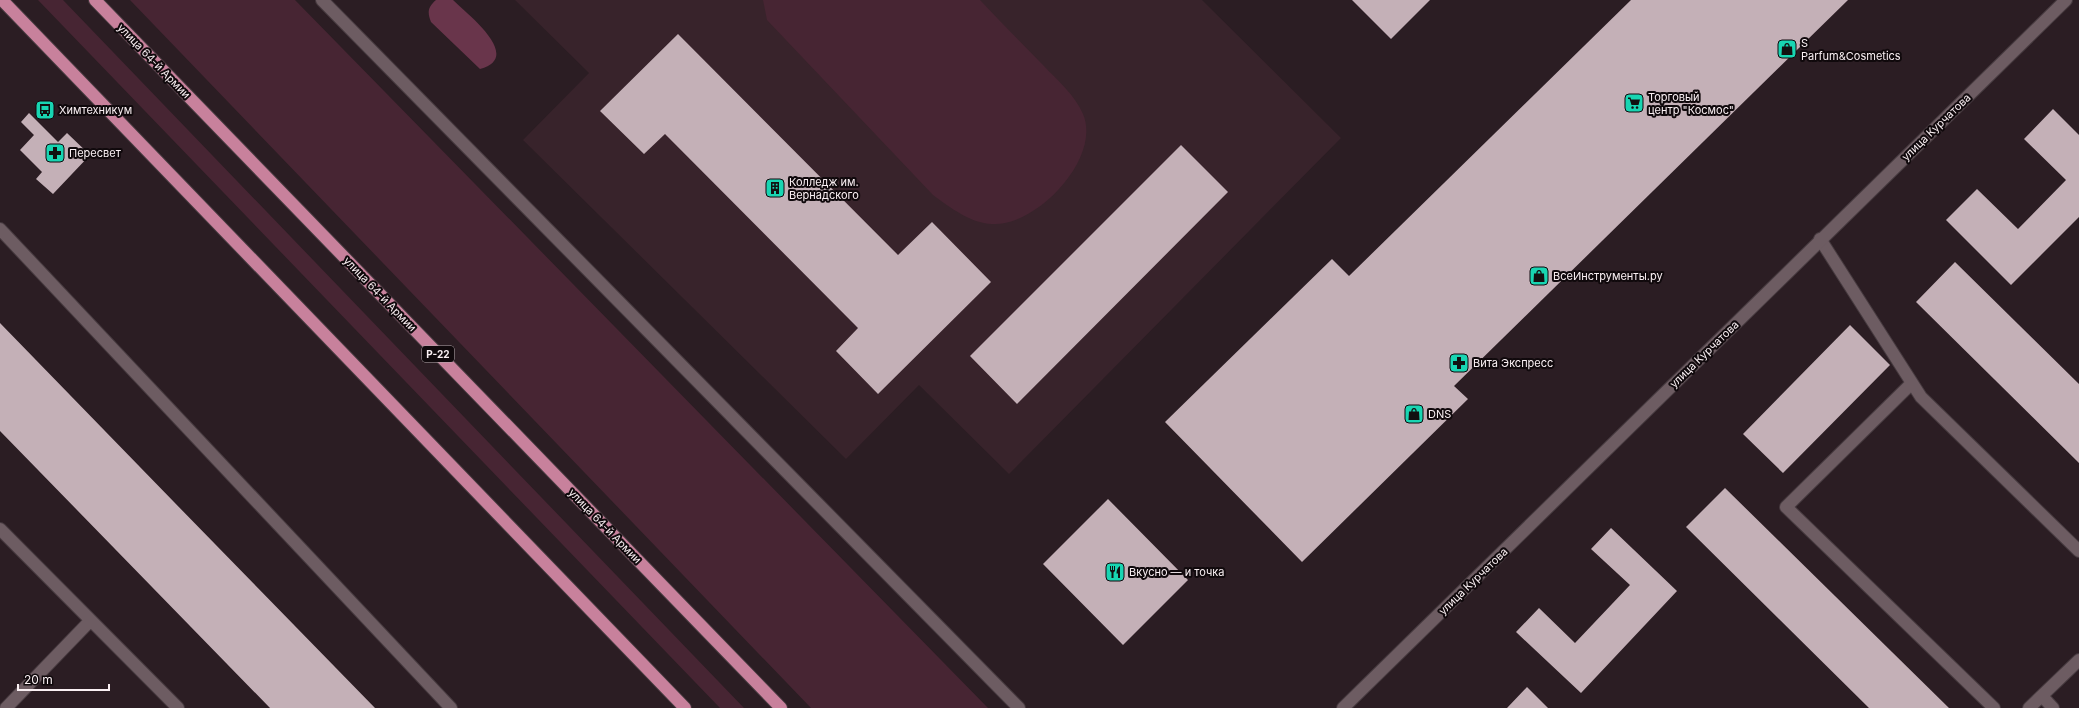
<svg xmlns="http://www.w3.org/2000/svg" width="2079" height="708" font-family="Inter,sans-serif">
	<rect width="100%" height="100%" fill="#2b1d23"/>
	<path fill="#38232b" d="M 515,0 L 1202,0 L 1341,138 L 1009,474 L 919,385 L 846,459 L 523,140 L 589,73 Z"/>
	<path fill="#472533" d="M 38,0 L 63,0 L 744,708 L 720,708 Z
		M 130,0 L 295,0 L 988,708 L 811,708 Z
		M 763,0 L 980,0 C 1001,22 1022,44 1043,65 C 1057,80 1075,95 1083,114 C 1102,158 1036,227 992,224 C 970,223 951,208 933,195 L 767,20 Z"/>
	<path fill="#69354b" d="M 436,0 L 453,0 C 467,14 524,57 480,69 L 431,22 C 427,12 428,7 436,0 Z"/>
	<path fill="#c4b0b7" d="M 1352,0 L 1430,0 L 1391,39 Z
		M 1631,0 L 1848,0 L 1454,386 L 1468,399 L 1302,562 L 1165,422 L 1332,259 L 1349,276 Z
		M 678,34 L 898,255 L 932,222 L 991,282 L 878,394 L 836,351 L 858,328 L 665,134 L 644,154 L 600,111 Z
		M 2053,109 L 2079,135 L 2079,217 L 2011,285 L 1946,220 L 1977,189 L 2018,229 L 2066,180 L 2024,139 Z
		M 29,113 L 58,142 L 67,133 L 90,155 L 53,194 L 36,179 L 42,172 L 20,150 L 34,135 L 21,122 Z
		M 1181,145 L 1228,192 L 1017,404 L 970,356 Z
		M 1955,262 L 2079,384 L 2079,463 L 1916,302 Z
		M 0,323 L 174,502 L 375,708 L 270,708 L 0,431 Z
		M 1850,325 L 1890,365 L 1783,473 L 1743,434 Z
		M 1725,488 L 1949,708 L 1869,708 L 1686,527 Z
		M 1108,499 L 1188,580 L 1123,645 L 1043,564 Z
		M 1611,528 L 1677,591 L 1581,693 L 1516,632 L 1539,608 L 1575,643 L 1630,585 L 1591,549 Z
		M 1527,687 L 1548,708 L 1507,708 Z"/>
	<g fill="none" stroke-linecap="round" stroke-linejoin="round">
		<g stroke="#463a3f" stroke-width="14">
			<path id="service" d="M 1820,239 L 1921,397 L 2079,551
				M 1912,383 L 1786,507 L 1994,708
				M 0,529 L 178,708
				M 2042,696 L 2053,708
				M 6,708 L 90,621
				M 2029,708 L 2079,660"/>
		</g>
		<g stroke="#463a3f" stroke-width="14">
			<path id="minor" d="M 0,229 L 451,708"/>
		</g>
		<g stroke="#463a3f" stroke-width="14">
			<path id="tertiary" d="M 322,0 L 1019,708
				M 1343,708 L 2066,0"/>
		</g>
		<g stroke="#463a3f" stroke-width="14">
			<path id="trunk" d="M 2,0 L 685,708
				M 95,0 L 781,708"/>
		</g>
		<use href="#service" stroke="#6d5c62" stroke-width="12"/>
		<use href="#minor" stroke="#6d5c62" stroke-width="12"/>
		<use href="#tertiary" stroke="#6d5c62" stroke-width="12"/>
		<use href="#trunk" stroke="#c8819c" stroke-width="12"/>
	</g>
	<defs>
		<g id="shop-square" transform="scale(1)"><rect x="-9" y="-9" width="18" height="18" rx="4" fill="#18d5b2" stroke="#10090c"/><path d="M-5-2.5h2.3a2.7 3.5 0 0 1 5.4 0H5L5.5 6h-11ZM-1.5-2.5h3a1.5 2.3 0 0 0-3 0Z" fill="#111"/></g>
		<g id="supermarket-square" transform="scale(1)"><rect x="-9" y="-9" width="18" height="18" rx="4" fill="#18d5b2" stroke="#10090c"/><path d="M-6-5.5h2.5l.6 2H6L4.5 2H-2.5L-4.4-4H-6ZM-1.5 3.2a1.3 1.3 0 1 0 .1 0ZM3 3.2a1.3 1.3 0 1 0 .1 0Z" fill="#111"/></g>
		<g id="bus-square" transform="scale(1)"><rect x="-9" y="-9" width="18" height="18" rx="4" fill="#18d5b2" stroke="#10090c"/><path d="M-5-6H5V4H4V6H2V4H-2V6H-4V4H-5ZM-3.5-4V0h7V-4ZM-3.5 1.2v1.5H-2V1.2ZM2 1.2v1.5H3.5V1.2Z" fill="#111"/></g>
		<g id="pharmacy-square" transform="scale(1)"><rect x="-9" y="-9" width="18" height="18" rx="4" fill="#18d5b2" stroke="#10090c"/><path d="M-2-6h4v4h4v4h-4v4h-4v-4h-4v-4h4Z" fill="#111"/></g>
		<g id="building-square" transform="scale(1)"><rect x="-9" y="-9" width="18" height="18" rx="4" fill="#18d5b2" stroke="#10090c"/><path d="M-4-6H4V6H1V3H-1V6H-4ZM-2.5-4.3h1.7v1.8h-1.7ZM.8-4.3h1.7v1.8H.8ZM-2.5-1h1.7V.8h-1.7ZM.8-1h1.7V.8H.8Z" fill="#111"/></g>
		<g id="restaurant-square" transform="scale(1)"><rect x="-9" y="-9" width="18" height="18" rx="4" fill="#18d5b2" stroke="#10090c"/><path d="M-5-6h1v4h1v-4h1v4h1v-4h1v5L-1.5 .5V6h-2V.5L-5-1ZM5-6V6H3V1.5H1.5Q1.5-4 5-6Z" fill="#111"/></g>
	</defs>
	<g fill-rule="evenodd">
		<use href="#shop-square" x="1787" y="49"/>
		<use href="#supermarket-square" x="1634" y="103"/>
		<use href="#bus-square" x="45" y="110"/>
		<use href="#pharmacy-square" x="55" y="153"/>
		<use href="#building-square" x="775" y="188"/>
		<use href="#shop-square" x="1539" y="276"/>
		<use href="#pharmacy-square" x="1459" y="363"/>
		<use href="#shop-square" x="1414" y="414"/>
		<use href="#restaurant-square" x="1115" y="572"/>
	</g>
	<g text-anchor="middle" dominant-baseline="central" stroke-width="4" stroke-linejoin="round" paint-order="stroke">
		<rect fill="#10090c" stroke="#b4abae" stroke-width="1" x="422" y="346" width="32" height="16" rx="3"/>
		<g font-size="10" font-weight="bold" fill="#faf0f3">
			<text x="438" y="354">Р-22</text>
		</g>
		<g font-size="11" fill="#faf0f3" stroke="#10090c" text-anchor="start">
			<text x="1801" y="43">S<tspan x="1801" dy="13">Parfum&amp;Cosmetics</tspan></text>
			<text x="1648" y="97">Торговый<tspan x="1648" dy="13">центр "Космос"</tspan></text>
			<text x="59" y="110">Химтехникум</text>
			<text x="69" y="153">Пересвет</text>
			<text x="789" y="182">Колледж им.<tspan x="789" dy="13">Вернадского</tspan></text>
			<text x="1553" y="276">ВсеИнструменты.ру</text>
			<text x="1473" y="363">Вита Экспресс</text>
			<text x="1428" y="414">DNS</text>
			<text x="1129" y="572">Вкусно — и точка</text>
		</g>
		<g font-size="11" fill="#faf0f3" stroke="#10090c">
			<text transform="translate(154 61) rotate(46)">улица 64-й Армии</text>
			<text transform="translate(1936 127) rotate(-44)">улица Курчатова</text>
			<text transform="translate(380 294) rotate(46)">улица 64-й Армии</text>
			<text transform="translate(1704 354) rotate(-44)">улица Курчатова</text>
			<text transform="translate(605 526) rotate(46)">улица 64-й Армии</text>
			<text transform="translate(1473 581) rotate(-44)">улица Курчатова</text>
		</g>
	</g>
	<path d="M18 684v6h91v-6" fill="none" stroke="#faf0f3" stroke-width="2"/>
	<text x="24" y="684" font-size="12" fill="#faf0f3" stroke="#10090c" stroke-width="3" paint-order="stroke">20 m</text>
</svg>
